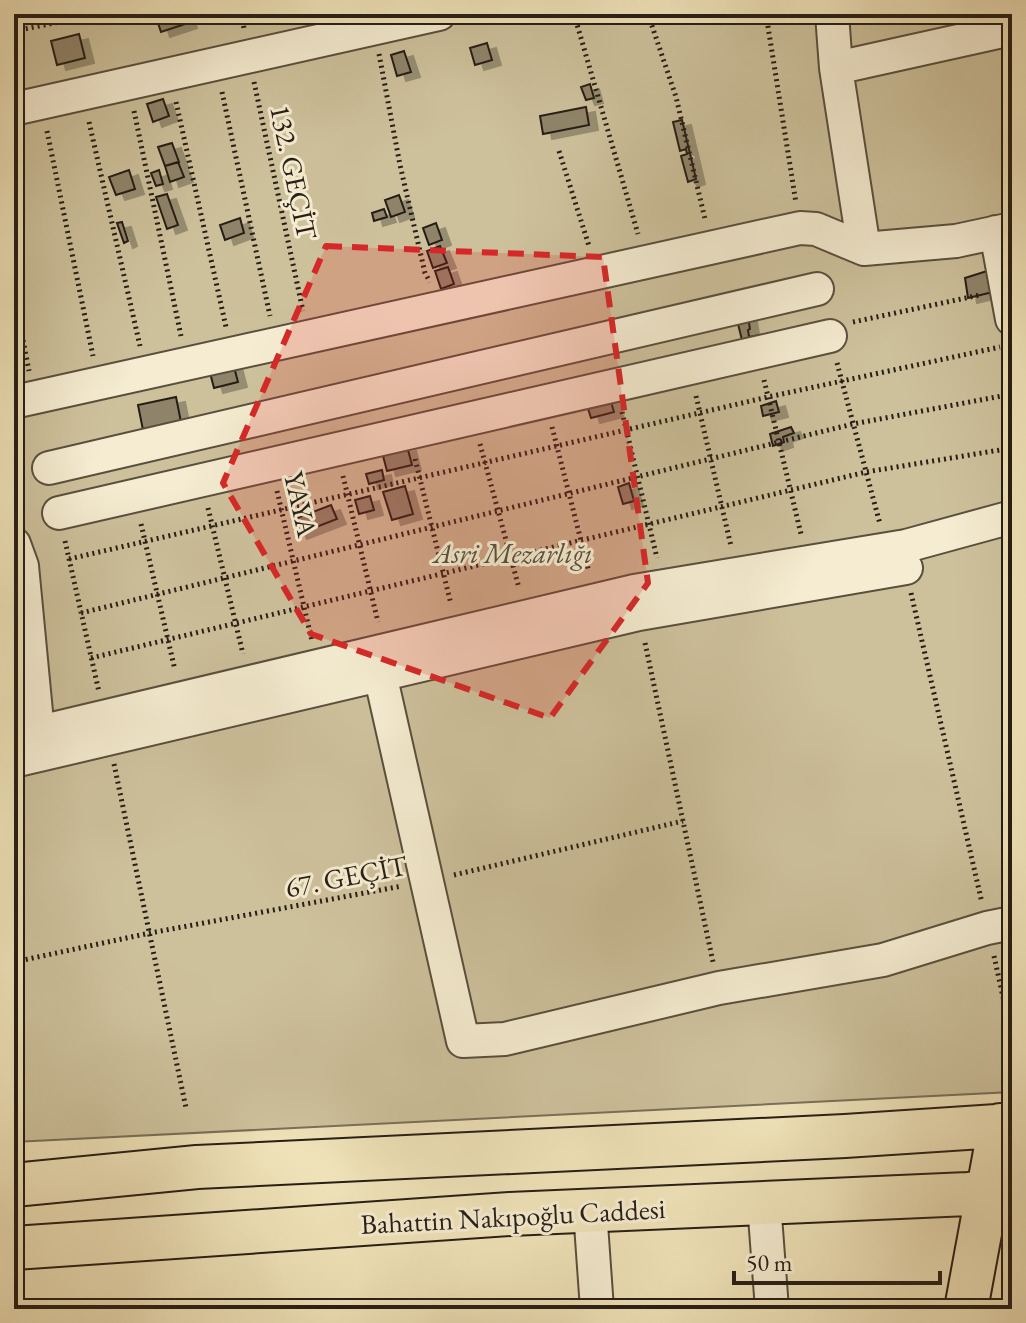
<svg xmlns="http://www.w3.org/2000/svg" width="1026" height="1323" font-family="'EB Garamond',serif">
	<defs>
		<filter id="shadow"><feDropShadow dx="9" dy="5" stdDeviation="0" flood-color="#0004"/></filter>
	</defs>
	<rect width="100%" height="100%" fill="#efe2b8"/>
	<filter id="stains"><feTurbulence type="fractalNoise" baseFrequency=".0025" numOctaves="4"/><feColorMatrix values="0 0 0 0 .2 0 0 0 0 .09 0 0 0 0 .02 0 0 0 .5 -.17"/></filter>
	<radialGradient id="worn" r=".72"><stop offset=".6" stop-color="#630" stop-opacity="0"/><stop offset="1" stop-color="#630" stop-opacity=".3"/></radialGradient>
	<path fill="#cdc19c" stroke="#7a7059" stroke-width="2" d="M 14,14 L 1012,14 L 1012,1092 L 14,1142 Z"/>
	<path fill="#8f846a" stroke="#271e16" stroke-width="2" filter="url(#shadow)" d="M 155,14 L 185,14 L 188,23 L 161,32 Z
		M 79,34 L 85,58 L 57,65 L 51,41 Z
		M 487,43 L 492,60 L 475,65 L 470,48 Z
		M 404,51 L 411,72 L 397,76 L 391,55 Z
		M 590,84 L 594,98 L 586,100 L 581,87 Z
		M 163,99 L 169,116 L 153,122 L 147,104 Z
		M 586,107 L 589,125 L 543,134 L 540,116 Z
		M 682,120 L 696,179 L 688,182 L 681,156 L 687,154 L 686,149 L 680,151 L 673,122 Z
		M 172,143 L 179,162 L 165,166 L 158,147 Z
		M 178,162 L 184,177 L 170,182 L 165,166 Z
		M 129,170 L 135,189 L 116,195 L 109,177 Z
		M 159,170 L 163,184 L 156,186 L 151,173 Z
		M 167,194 L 178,225 L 167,229 L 156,197 Z
		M 399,195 L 405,212 L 391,217 L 385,200 Z
		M 384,209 L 387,217 L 374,221 L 372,213 Z
		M 240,218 L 244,233 L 225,240 L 220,225 Z
		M 122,222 L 128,241 L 124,243 L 117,223 Z
		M 436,223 L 442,240 L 429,245 L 423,228 Z
		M 440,246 L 447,263 L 433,268 L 427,251 Z
		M 448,267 L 454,284 L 441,289 L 435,271 Z
		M 987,271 L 993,292 L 968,298 L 965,278 Z
		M 748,317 L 750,329 L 748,330 L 749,337 L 760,335 L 763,350 L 742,340 L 737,320 Z
		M 233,363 L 238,382 L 214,388 L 209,369 Z
		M 608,392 L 614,412 L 591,418 L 585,399 Z
		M 176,397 L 183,432 L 145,440 L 138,405 Z
		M 776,401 L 779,412 L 763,416 L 761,406 Z
		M 791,427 L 794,433 L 783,437 L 784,442 L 773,446 L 770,434 Z
		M 407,446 L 412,465 L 387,471 L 382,452 Z
		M 382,470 L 384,480 L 369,484 L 366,474 Z
		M 629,483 L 634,501 L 623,504 L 618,487 Z
		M 405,486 L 413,514 L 392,520 L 383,492 Z
		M 370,496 L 374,510 L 359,514 L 355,500 Z
		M 331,505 L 337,519 L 298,534 L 292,520 Z"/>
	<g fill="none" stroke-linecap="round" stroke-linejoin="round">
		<g stroke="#594f3e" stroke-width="36">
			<path id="minor" d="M 832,14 L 836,68 L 864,249
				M 836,68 L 1012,29
				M 14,109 L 439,14
				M 996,232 L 1012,319
				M 14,402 L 800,228 L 816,229 L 864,249 L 956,241 L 1012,229
				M 49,468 L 817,289
				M 59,513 L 830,336
				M 14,544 L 22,566 L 38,733
				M 380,674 L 463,1041 L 505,1039 L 719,988 L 883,960 L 987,928 L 1012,923
				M 14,738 L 634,591 L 906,546 L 1012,517
				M 14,761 L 639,614 L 906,568
				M 764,1203 L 772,1309
				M 590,1210 L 597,1309"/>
		</g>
		<g stroke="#271e16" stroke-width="46">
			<path id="major" d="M 14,1185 L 197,1167 L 845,1136 L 1012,1125
				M 14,1248 L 510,1214 L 968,1194 L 1012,1188
				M 966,1309 L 1000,1125"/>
		</g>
		<path stroke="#271e16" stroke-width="5" stroke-dasharray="2 4" stroke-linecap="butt" d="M 242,14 L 244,29
			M 574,14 L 638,234
			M 648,14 L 676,97 L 705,219
			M 766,14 L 796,203
			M 14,31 L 100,14
			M 379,54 L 400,165 L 425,273 L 430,282
			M 254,82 L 303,311
			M 222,92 L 270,316
			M 176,102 L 226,327
			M 134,111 L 181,336
			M 89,122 L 140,346
			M 47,131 L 93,356
			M 559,151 L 589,246
			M 14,293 L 29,371
			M 853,322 L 980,295
			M 837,363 L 880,524
			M 764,380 L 801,534
			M 696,396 L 731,546
			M 622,412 L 657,558
			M 552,427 L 589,572
			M 480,444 L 519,588
			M 415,459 L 451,604
			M 343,476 L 378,622
			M 277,491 L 312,641
			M 208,508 L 243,654
			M 141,524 L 175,670
			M 65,541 L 99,692
			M 69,559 L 768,397 L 1000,347
			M 911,593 L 982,903
			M 81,613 L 853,424 L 1012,394
			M 645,643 L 713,962
			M 91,658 L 866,472 L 1012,448
			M 114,764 L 186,1108
			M 454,875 L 683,821
			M 994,956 L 1012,1038
			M 14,962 L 150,933 L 402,886"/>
		<use href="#minor" stroke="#f5ecd1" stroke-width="32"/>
		<use href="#major" stroke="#efe2b8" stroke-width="42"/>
	</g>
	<path fill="#d62828" fill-opacity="0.2" stroke="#d62828" stroke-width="6" stroke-dasharray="16 10" stroke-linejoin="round" d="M 326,246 L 603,257 L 648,583 L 550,718 L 311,634 L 223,483 Z"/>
	<g text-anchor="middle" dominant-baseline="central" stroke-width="6" stroke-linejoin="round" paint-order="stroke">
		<g font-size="28" fill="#271e16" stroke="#f5ecd1">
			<text transform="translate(294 172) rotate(78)">132. GEÇİT</text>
			<text transform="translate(301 504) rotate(77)">YAYA</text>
			<text transform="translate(346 876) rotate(-11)">67. GEÇİT</text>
			<text transform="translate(513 1216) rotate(-3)">Bahattin Nakıpoğlu Caddesi</text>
		</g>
		<g font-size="28" font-style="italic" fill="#594f3e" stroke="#f5ecd1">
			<text x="513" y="553">Asri Mezarlığı</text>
		</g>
	</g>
	<rect width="1026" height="1323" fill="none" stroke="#efe2b8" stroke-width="48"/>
	<rect x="16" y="16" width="994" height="1291" fill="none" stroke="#271e16" stroke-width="4"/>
	<rect x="24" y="24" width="978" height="1275" fill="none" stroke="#271e16" stroke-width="2"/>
	<path d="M734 1271v12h206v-12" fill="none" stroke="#271e16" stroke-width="4"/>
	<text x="746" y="1271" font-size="24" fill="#271e16" stroke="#f5ecd1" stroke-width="6" paint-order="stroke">50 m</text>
	<rect width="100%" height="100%" filter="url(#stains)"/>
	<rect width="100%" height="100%" fill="url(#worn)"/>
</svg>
